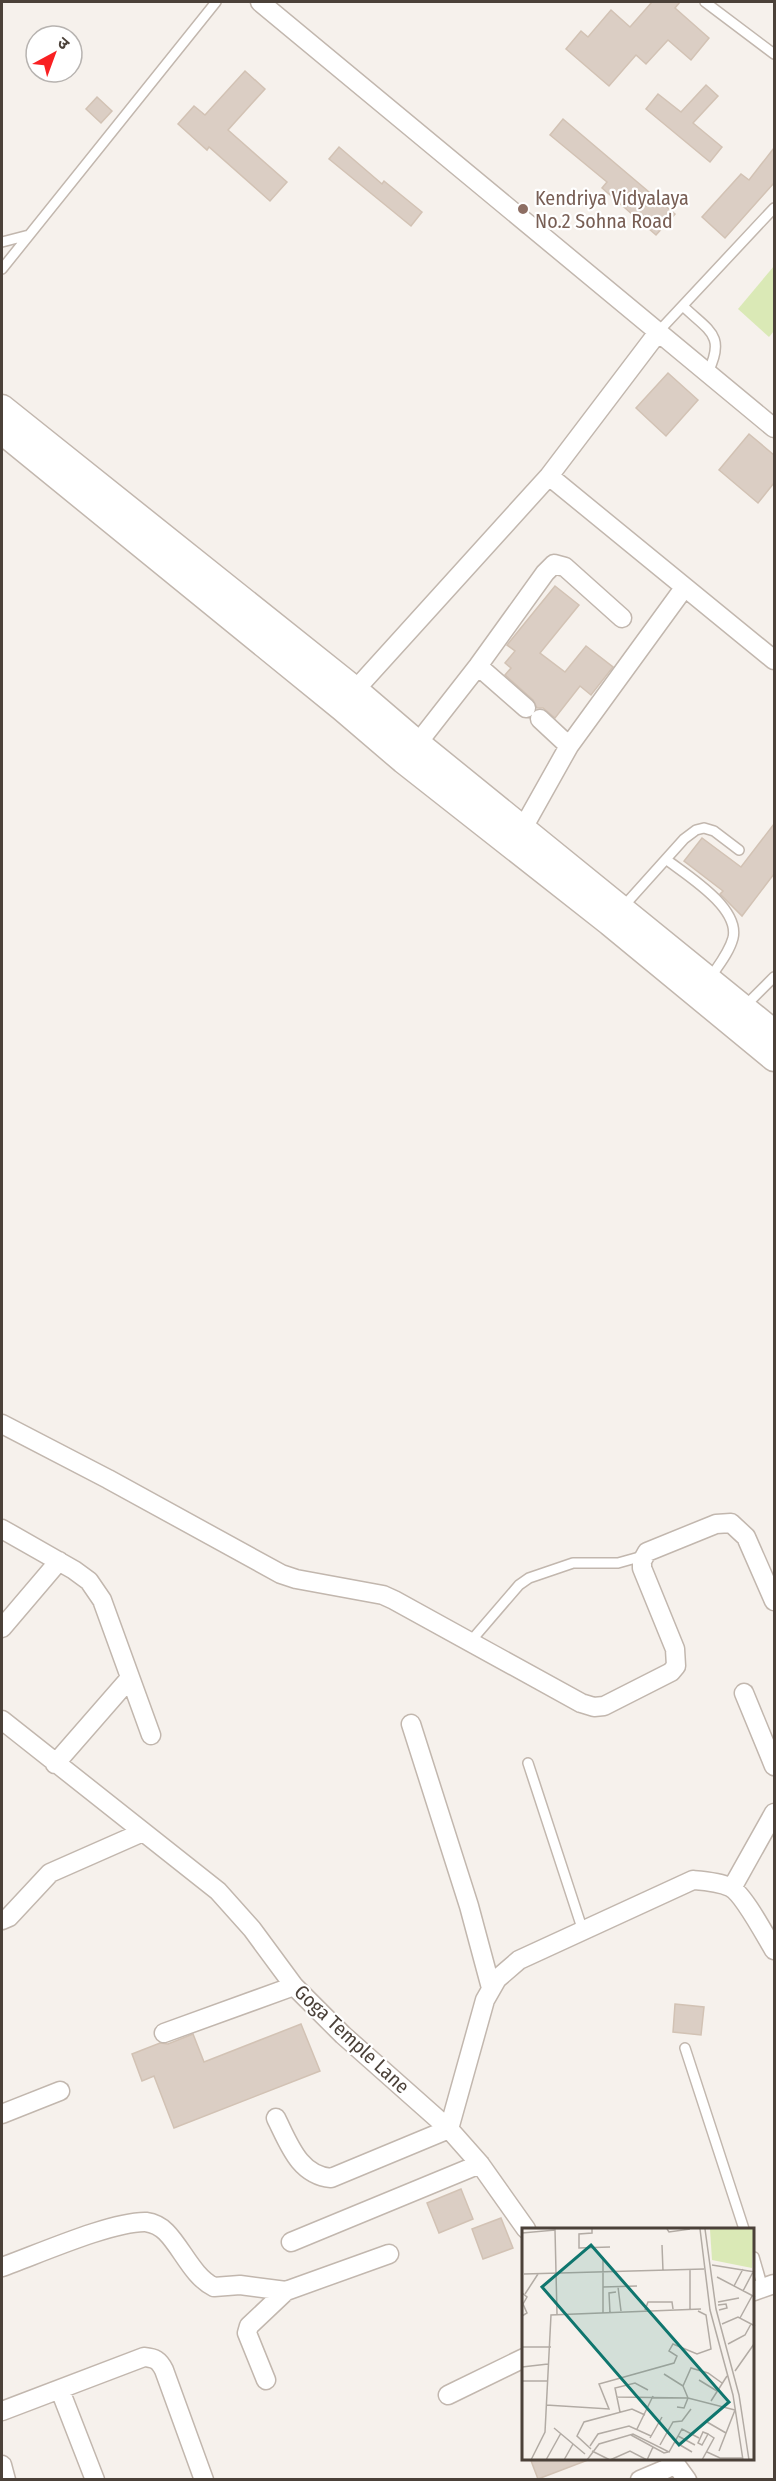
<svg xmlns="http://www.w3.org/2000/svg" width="776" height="2481" font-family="'Fira Sans Condensed','Noto Sans Devanagari',sans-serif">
	<rect width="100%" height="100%" fill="#f6f1ec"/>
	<path fill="#dae9b6" d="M 774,266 L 774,331 L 769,337 L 738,309 Z"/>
	<path fill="#dbcec4" stroke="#d2c2b4" stroke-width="1.5" d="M 652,2 L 680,2 L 675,8 L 709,38 L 691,60 L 668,40 L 646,64 L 636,55 L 609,86 L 566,49 L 581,31 L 588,37 L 611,10 L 630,27 Z
		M 245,71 L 265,89 L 228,130 L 287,182 L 270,201 L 209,147 L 207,150 L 178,124 L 194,106 L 205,115 Z
		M 706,85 L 718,96 L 693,123 L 722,147 L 710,162 L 646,109 L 658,94 L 681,112 Z
		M 97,97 L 112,111 L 101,123 L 86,109 Z
		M 563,119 L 675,214 L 656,235 L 602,188 L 607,182 L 550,135 Z
		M 339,147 L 382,184 L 384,181 L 422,212 L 411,226 L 329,159 Z
		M 774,148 L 774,183 L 725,238 L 702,217 L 741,174 L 749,180 Z
		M 668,373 L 698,400 L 666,436 L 636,408 Z
		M 749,434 L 774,455 L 774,483 L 758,503 L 719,470 Z
		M 555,586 L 579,605 L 540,653 L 565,672 L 586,646 L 613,667 L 591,695 L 580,686 L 555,718 L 543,708 L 537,708 L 533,700 L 505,675 L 511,668 L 505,663 L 515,651 L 507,645 Z
		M 774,824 L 774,874 L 742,916 L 720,894 L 723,891 L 684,861 L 702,838 L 741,867 Z
		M 675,2004 L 704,2007 L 701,2035 L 673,2032 Z
		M 301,2024 L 320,2071 L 174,2128 L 154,2076 L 142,2081 L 132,2054 L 160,2043 L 168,2044 L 193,2034 L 204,2062 Z
		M 461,2189 L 473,2219 L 439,2233 L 427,2203 Z
		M 501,2218 L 513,2248 L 483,2259 L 472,2229 Z
		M 530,2458 L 588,2458 L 588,2460 L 538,2479 Z"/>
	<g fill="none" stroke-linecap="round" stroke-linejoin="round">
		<g stroke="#c2b7ae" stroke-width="12">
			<path id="service" d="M 705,2 L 774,54
				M 2,242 L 29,235
				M 2,269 L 216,2
				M 684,307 C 709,331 726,335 708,372
				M 659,331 L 774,208
				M 667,860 C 688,876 740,908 733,938 C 729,953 718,966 710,978
				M 622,908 L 684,839 L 696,830 L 704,828 L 714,831 L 739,850
				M 745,1006 L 774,977
				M 470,1642 L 519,1585 L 529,1578 L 573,1563 L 618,1563 L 643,1556
				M 528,1763 L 583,1931
				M 685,2048 L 744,2229
				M 754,2257 L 763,2288"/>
		</g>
		<g stroke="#c2b7ae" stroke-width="21">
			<path id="minor" d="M 260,2 L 774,428
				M 549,476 L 774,660
				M 478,666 L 526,708
				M 347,699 L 549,476 L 659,331
				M 540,719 L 569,746
				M 410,753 L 478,666 L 545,573 L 554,564 L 565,567 L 622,618
				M 523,828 L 569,746 L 684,588
				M 2,1424 L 108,1479 L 281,1574 L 296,1579 L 383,1595 L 394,1600 L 581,1703 L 594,1707 L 604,1706 L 671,1672 L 676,1666 L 675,1649 L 642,1568 L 642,1561 L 647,1552 L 716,1524 L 731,1523 L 746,1537 L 774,1601
				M 2,1529 L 74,1570 L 89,1581 L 102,1600 L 151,1735
				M 2,1628 L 59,1561
				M 744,1693 L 774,1766
				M 2,1720 L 218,1891 L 252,1929 L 294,1986 L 343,2035 L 449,2129 L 480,2164 L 526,2229
				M 411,1724 L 469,1906 L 491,1988
				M 55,1764 L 130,1678
				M 732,1888 L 774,1813
				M 2,1920 L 9,1917 L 50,1873 L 143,1832
				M 164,2033 L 294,1986
				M 2,2114 L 60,2091
				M 276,2118 C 289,2144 299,2175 331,2178 L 449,2129 L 485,2000 L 497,1979 L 519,1960 L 693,1880 C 705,1881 719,1882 730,1887 C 743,1893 766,1937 774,1950
				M 291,2242 L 480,2164
				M 2,2267 C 36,2255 112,2221 146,2222 C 153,2223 161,2227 166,2232 C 182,2248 193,2277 214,2287 L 240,2285 L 286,2291 L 389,2254
				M 754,2291 L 774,2284
				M 266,2380 L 247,2333 L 249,2326 L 286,2291
				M 60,2390 L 95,2480
				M 448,2395 L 524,2358
				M 2,2411 L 144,2357 C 155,2358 159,2360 164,2370 L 204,2480
				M 671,2458 L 687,2480
				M 2,2465 L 6,2480
				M 640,2480 L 666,2469 L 674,2463"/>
		</g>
		<g stroke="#c2b7ae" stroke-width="27">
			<path id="tertiary" d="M 2,407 L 355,689 L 418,743 L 774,1032
				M 2,432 L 341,708 L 403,761 L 609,923 L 774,1059"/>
		</g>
		<use href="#service" stroke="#fff" stroke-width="9"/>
		<use href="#minor" stroke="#fff" stroke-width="18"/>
		<use href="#tertiary" stroke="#fff" stroke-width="24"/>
	</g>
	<circle fill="#8d6e63" stroke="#fff" stroke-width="2" cx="523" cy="209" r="6"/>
	<g text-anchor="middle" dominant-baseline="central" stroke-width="4.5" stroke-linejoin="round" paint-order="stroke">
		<g font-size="20" fill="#785e54" stroke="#fff" text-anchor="start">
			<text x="535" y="198">Kendriya Vidyalaya<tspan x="535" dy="23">No.2 Sohna Road</tspan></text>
		</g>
		<g font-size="20" fill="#4b4139" stroke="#fff">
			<text transform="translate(352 2039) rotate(43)">Goga Temple Lane</text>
		</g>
	</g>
	<g transform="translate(522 2228)">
		<rect width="232" height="232" fill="#f6f1ec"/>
		<path d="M 188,1 L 232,1 L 230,40 L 190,32 Z" fill="#dae9b6"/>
		<path fill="none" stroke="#b2aba4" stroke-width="1.5" d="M 70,1 L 70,5 L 57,6 L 57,20 L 88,19M 145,1 L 147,4 L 168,1M 178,1 L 188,82 L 211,167 L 221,232M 183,1 L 194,81 L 217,167 L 227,232M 0,5 L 33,2 L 35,86M 140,17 L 141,43M 81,29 L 81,85M 190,37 L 233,44M 168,42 L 168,82M 2,46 L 182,41M 195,49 L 233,69M 212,58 L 221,41M 81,59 L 115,58M 96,59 L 99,83M 221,63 L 231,44M 0,65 L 5,69 L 1,76 L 5,85 L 0,88M 3,66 L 16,46M 196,74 L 217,70M 196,77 L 204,76 L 205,80 L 197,82M 123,82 L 126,74 L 150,74 L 151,81M 88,85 L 87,65 L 94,64M 218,90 L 230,68M 200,96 L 216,89 L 233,98M 206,116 L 223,107 L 229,96M 0,119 L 29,119M 0,139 L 26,136M 213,143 L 232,116M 142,146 L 161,158M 177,152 L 195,163M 0,153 L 25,153M 94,169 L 166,170 L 213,182 L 197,223M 189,173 L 205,148M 24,177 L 87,181 L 77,156 L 152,135 L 155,128 L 147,123 L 151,116 L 175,126 L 189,121 L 184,87 L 176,83M 155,179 L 162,180 L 166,170 L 161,158 L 169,140 L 186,145 L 200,155M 98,184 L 93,160 L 113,155 L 126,162M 185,194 L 204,205M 32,200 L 63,226M 115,201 L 131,168M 181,204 L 186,206 L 180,217 L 176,215 ZM 109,207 L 142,225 L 146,224M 156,208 L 173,217M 128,210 L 140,189M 153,214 L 170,224M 138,217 L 151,194 L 160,193 L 169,181M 68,218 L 76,206 L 107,198 L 129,208M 69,221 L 55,208 L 62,194 L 110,181 L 123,187M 70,223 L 88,232M 185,224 L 198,230 L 220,230M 9,232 L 23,204 L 29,87 L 179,81M 24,232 L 39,205M 42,232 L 51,216M 65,232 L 77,216 L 111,206 L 147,224 L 160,201 L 177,210M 88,232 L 108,223 L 125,232 L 131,219M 180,232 L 192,210 L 186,206"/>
		<path fill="#0f766e" fill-opacity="0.15" stroke="#0f766e" stroke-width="3" d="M 69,17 L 207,174 L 157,217 L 20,59 Z"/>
		<rect width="232" height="232" fill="none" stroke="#4b4139" stroke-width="3"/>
	</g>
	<rect width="776" height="2481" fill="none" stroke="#4b4139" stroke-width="6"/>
	<g transform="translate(54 54) rotate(41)"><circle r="28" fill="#ffffff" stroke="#b7b3b0" stroke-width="1.5"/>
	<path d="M0-4.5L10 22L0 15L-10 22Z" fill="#f92022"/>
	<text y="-9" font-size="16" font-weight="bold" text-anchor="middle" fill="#4b4139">उ</text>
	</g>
</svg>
